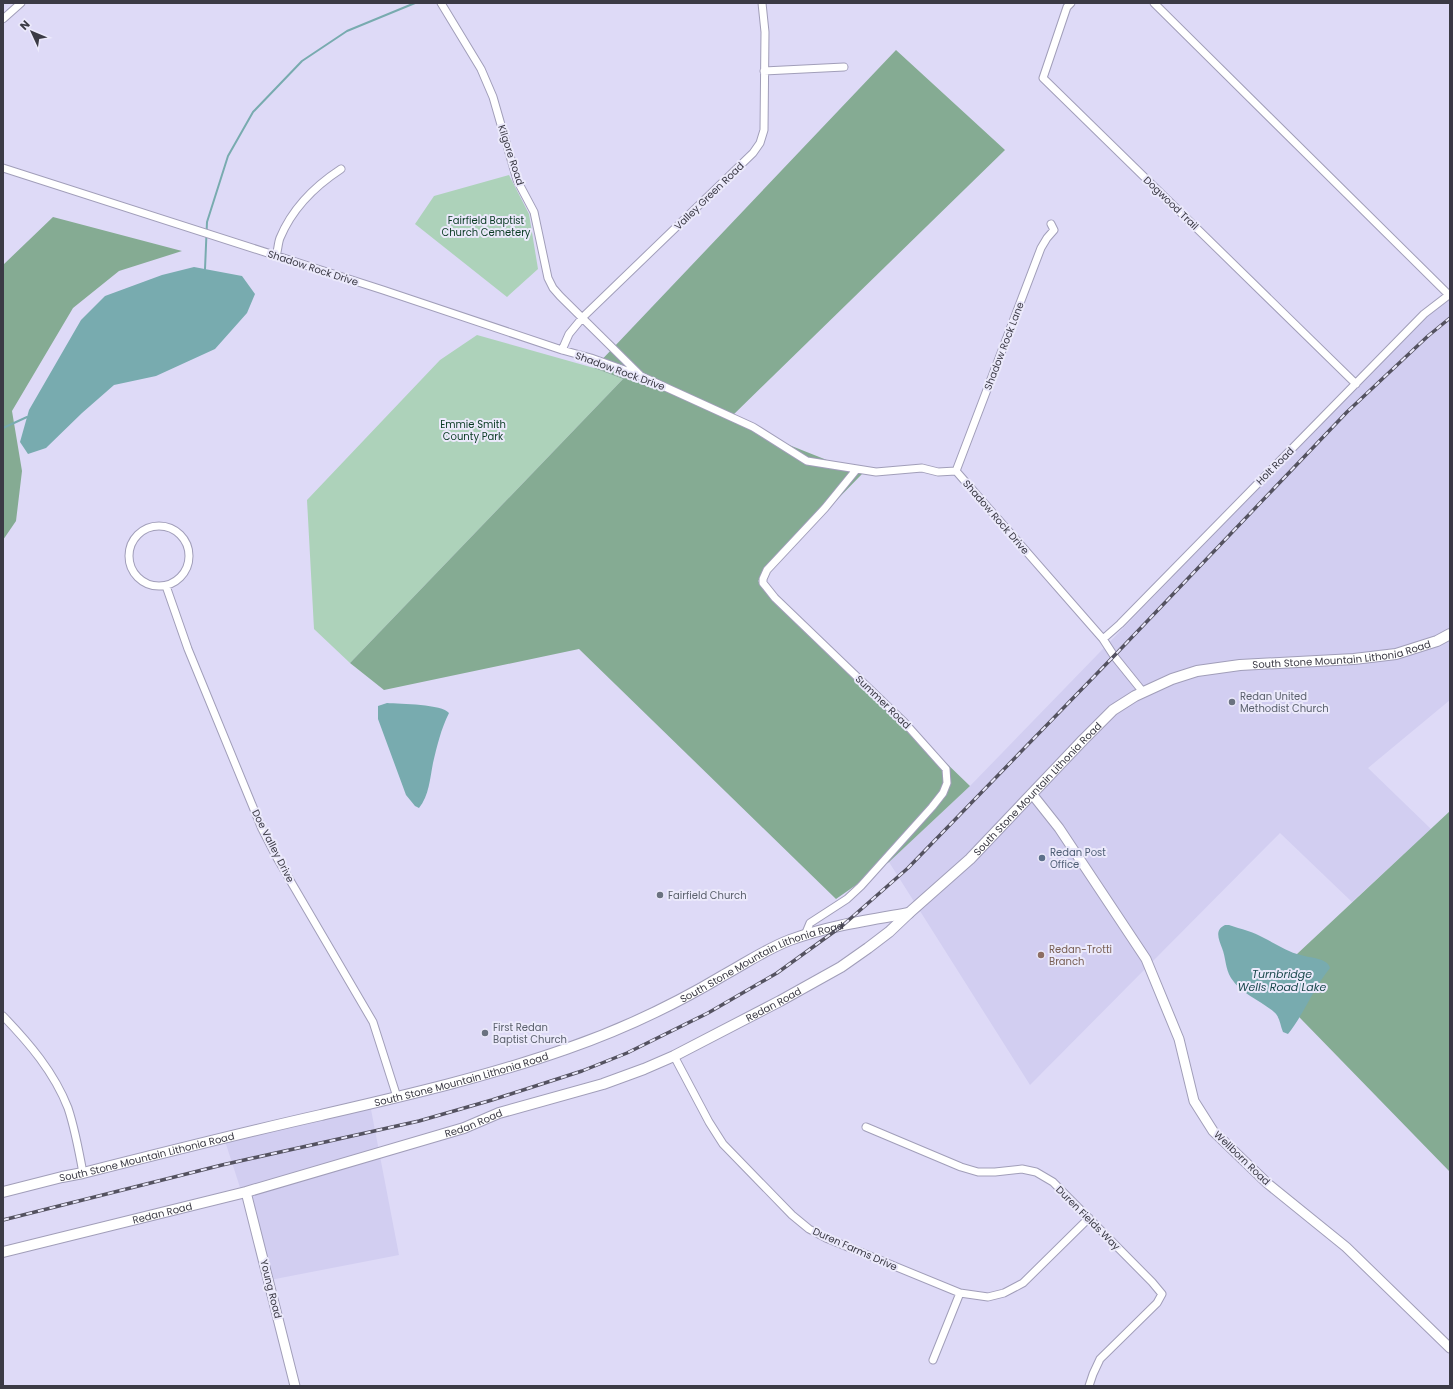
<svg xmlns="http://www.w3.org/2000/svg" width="1453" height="1389" font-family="Poppins,sans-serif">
	<rect width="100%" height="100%" fill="#dedaf7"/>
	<path fill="#d2cef1" d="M 1450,298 L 1450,700 L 1368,768 L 1431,829 L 1352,902 L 1280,833 L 1030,1085 L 889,862 L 970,786 L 1427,315 Z
		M 369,1099 L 399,1255 L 270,1280 L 224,1138 Z"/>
	<path fill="#add2ba" d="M 509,175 L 529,214 L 538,269 L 507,297 L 415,224 L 434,196 Z
		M 477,335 L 594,368 L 623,379 L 350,663 L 314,629 L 307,500 L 440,360 Z"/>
	<path fill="#85ab93" d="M 896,50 L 1005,150 L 730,418 L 769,437 L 862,474 L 758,581 L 970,786 L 889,862 L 836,899 L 579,649 L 384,690 L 350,663 L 623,379 L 594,368 Z
		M 53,217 L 182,251 L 119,271 L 73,308 L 12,411 L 22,471 L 16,521 L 3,540 L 3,265 Z
		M 1450,811 L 1450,1172 L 1266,983 Z"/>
	<path fill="#78abaf" d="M 194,267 L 242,276 L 255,294 L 247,313 L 215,349 L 156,376 L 114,385 L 82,413 L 46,448 L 28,454 L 20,442 L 29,410 L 81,320 L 105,296 L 162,275 Z
		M 387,703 C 401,704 442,704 449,713 C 441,729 437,746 433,763 C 430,778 429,796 419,808 L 415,806 L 406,795 L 378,719 L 378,706 Z
		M 1225,925 L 1229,925 C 1241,929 1254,932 1264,938 C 1276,944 1288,952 1301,955 C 1310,958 1328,958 1330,968 C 1313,989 1304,1014 1288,1034 L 1283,1032 C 1280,1025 1280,1017 1274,1012 C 1260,1000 1241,994 1231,978 C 1225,968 1226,958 1222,948 C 1219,940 1214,930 1225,925 Z"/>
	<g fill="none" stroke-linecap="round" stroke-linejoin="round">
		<path stroke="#78abaf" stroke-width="2" d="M 205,269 L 207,222 L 228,156 L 253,112 L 302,61 L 347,31 L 415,3
			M 3,428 L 27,417"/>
		<g stroke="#a19eb9" stroke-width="9">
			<path id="minor" d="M 441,3 L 481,69 L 493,97 L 517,180 L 534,212 L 548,278 L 553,288 L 560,296 L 640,375
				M 1071,3 L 1067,7 L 1043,78 L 1356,384
				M 1154,3 L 1449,295
				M 3,19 L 21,3
				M 764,71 L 844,67
				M 3,168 L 383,290 L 562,350 L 591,358 L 641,376 L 753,427 L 807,461 L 876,472 L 922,468 L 938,472 L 956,471 L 1103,639 L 1114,656 L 1143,692
				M 276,256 C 278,250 278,243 280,238 C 292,209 315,186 341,169
				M 562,350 L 569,334 L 583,317 L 753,153 L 760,143 L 764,130 L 765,32 L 762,3
				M 956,471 L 1041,248 L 1047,238 L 1054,230 L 1051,224
				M129 556a30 30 0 1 1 60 0a30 30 0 1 1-60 0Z
				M 166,586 L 188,649 L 262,829 L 277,858 L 373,1022 L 397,1097
				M 1103,639 L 1120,624 L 1424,314 L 1450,294
				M 805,935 L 810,923 L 847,899 L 861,886 L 932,807 L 943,793 L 947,783 L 946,769 L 904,722 L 775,598 L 763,583 L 763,579 L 767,570 L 825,508 L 856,470
				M 3,1016 C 29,1043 54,1072 68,1108 C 75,1129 79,1151 83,1173
				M 674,1056 L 709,1122 L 723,1144 L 792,1215 L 809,1229 L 826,1238 L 960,1293 L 988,1297 L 1004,1293 L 1023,1283 L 1089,1218
				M 866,1127 L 961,1167 L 978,1172 L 995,1172 L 1022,1169 L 1036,1172 L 1053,1182 L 1152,1282 L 1162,1294 L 1157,1303 L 1100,1359 L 1093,1374 L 1089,1386
				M 933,1360 L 960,1293"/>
		</g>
		<g stroke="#a19eb9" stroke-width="11">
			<path id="tertiary" d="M 1032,794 L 1059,828 L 1146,959 L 1179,1039 L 1194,1101 L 1213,1131 L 1267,1183 L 1346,1247 L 1450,1348
				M 246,1192 L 295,1386"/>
		</g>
		<g stroke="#a19eb9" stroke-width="12">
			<g id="secondary">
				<path id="s1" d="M 3,1192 L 62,1177 L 83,1173 C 162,1153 241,1133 321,1115 C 403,1096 486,1077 566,1049 C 621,1030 674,1005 724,975 C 746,963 766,949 790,940 C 827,926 869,920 909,913"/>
				<path id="s2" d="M 3,1252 L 246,1192 L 464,1128 L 499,1113 L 603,1084 L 644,1069 L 674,1056 L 780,1001 L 841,967 L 868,948 L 889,932 L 909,913 L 970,859 L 1083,740 L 1113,710 L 1135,696 L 1172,679 L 1197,671 L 1240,665 L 1354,659 L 1396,654 L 1437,641 L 1450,634"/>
			</g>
		</g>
		<use href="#minor" stroke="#fff" stroke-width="7"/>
		<use href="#tertiary" stroke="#fff" stroke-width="9"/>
		<use href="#secondary" stroke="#fff" stroke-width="10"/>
		<g stroke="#545260" stroke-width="3.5">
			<path id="rail" d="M 3,1220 L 222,1165 L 419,1121 L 492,1100 L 582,1071 L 627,1053 L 708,1013 L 777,973 L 842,926 L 908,868 L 1114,656 L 1347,412 L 1428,336 L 1450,318"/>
		</g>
		<use href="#rail" stroke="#ebe9fb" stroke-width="2" stroke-dasharray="6" stroke-linecap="butt"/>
	</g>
	<g fill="#6b7280" stroke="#ebe9fb" stroke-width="1.5">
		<circle cx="1232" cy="702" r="4"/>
		<circle cx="660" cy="895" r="4"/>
		<circle cx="485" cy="1033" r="4"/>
	</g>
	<circle fill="#5c6f8a" stroke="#ebe9fb" stroke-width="1.5" cx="1042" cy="858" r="4"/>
	<circle fill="#8d6e63" stroke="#ebe9fb" stroke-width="1.5" cx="1041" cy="955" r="4"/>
	<g text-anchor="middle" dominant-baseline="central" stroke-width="4" stroke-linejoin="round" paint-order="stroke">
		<g font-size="10" fill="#3b3a45" stroke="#ebe9fb">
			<text transform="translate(511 155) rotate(72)">Kilgore Road</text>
			<text transform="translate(709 196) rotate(-44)">Valley Green Road</text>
			<text transform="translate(1171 203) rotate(44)">Dogwood Trail</text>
			<text transform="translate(313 268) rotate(18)">Shadow Rock Drive</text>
			<text transform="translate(1004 346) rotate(-69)">Shadow Rock Lane</text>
			<text transform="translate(620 371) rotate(20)">Shadow Rock Drive</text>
			<text transform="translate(1275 466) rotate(-45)">Holt Road</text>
			<text transform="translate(996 517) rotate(49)">Shadow Rock Drive</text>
			<text stroke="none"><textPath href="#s2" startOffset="1503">South Stone Mountain Lithonia Road</textPath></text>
			<text transform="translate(883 702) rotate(44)">Summer Road</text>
			<text stroke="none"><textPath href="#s2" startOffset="1155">South Stone Mountain Lithonia Road</textPath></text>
			<text transform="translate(273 846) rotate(63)">Doe Valley Drive</text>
			<text stroke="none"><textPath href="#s1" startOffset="796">South Stone Mountain Lithonia Road</textPath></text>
			<text stroke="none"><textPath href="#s2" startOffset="812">Redan Road</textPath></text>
			<text stroke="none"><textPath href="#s1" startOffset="472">South Stone Mountain Lithonia Road</textPath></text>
			<text stroke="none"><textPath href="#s2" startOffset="488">Redan Road</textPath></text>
			<text stroke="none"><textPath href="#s1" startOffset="148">South Stone Mountain Lithonia Road</textPath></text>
			<text transform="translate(1242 1158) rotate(44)">Wellborn Road</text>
			<text stroke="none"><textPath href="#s2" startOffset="164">Redan Road</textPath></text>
			<text transform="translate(1088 1218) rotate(45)">Duren Fields Way</text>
			<text transform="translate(855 1249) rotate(24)">Duren Farms Drive</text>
			<text transform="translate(271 1289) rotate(76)">Young Road</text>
		</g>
		<g font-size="10" fill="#0a3b23" stroke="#ebe9fb">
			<text x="486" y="220">Fairfield Baptist<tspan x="486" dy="12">Church Cemetery</tspan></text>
			<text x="473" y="424">Emmie Smith<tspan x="473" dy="12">County Park</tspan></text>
		</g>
		<g font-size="10" fill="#5b616d" stroke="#ebe9fb" text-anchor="start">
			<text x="1240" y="696">Redan United<tspan x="1240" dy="12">Methodist Church</tspan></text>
			<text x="668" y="895">Fairfield Church</text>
			<text x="493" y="1027">First Redan<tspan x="493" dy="12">Baptist Church</tspan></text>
		</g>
		<g font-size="10" fill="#4e5e75" stroke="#ebe9fb" text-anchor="start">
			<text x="1050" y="852">Redan Post<tspan x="1050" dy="12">Office</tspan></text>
		</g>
		<g font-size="10" fill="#785e54" stroke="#ebe9fb" text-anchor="start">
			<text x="1049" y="949">Redan-Trotti<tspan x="1049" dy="12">Branch</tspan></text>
		</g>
		<g font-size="11" font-style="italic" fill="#1a484c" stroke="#ebe9fb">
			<text x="1282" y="974">Turnbridge<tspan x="1282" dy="13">Wells Road Lake</tspan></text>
		</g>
	</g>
	<rect width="1453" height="1389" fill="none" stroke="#3b3a45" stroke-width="8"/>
	<g transform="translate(32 32) rotate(314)" stroke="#ebe9fb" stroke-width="3" paint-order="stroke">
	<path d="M0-3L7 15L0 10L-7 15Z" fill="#3b3a45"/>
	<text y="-6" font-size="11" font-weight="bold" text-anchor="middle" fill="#3b3a45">N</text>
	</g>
</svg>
